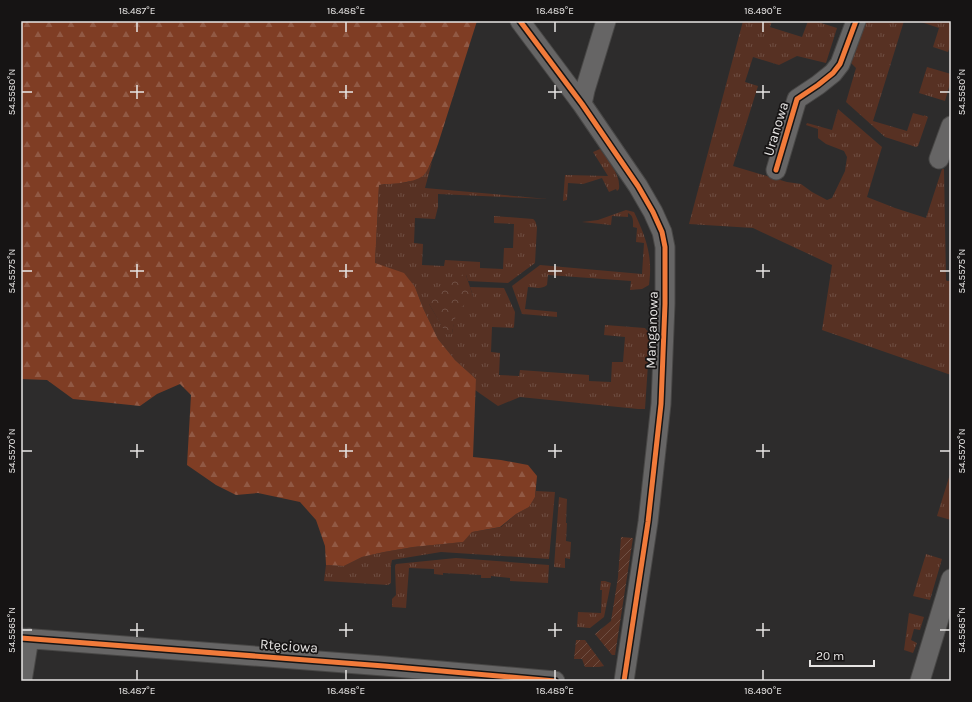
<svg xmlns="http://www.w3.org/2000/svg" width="972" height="702" font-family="Karla,sans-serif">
	<defs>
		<pattern id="grass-tufts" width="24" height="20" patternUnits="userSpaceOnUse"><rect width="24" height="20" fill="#573123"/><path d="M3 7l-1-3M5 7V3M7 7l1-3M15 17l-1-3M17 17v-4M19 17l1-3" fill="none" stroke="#6f4f43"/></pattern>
		<pattern id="forest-firs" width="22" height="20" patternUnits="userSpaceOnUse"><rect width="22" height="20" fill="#7f3d24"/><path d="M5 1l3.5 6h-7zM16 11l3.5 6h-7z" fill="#915944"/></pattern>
		<pattern id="park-crowns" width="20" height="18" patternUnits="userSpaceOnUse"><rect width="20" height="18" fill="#573123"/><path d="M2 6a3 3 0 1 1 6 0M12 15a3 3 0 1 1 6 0" fill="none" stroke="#6f4f43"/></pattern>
		<pattern id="garden-furrows" width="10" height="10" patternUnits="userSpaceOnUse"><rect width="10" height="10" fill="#573123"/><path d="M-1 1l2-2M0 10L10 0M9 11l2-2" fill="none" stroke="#6f4f43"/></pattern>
	</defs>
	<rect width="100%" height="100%" fill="#2d2c2c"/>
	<path fill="url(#grass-tufts)" d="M 743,21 L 772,21 L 770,27 L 802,37 L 808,21 L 815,21 L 837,28 L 826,63 L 797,56 L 779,65 L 753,57 L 745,82 L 758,86 L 733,166 L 787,182 L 801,184 L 812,192 L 827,200 L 832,198 L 845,171 L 847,157 L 844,151 L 826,144 L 818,138 L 818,129 L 806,125 L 807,123 L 832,130 L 838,109 L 882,147 L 867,197 L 895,208 L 926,218 L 942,169 L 944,169 L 946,280 L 947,281 L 951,281 L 951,375 L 822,330 L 832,265 L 753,228 L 689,224 L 736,47 Z
		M 863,21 L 904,21 L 873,121 L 907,131 L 913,113 L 924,116 L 924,115 L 928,117 L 918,146 L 916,147 L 885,137 L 846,102 L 856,68 L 850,62 Z
		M 918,21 L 951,21 L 951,44 L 948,52 L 933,47 L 939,28 Z
		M 927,67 L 951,74 L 951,80 L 945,101 L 919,93 Z
		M 600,149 C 608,161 621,174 619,189 L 617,191 L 616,189 L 609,192 L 602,178 L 583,184 L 568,183 L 567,200 L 563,201 L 565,175 L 608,176 L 593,152 Z
		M 432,162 L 425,188 L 548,199 L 438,194 L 438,207 L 435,219 L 415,218 L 414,243 L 423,244 L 422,265 L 444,266 L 445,260 L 480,262 L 480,268 L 503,269 L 504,248 L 513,248 L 514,224 L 494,223 L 494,216 L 533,219 C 536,221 536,224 537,227 L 535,263 L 508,283 L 468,281 L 466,275 L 429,304 L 447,334 L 452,333 L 456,310 L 473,296 L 470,287 L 504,288 L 515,312 L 514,327 L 513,328 L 492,327 L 491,352 L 500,353 L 499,375 L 519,376 L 520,370 L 589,375 L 589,381 L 611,382 L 612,362 L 623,362 L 625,337 L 604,335 L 605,325 L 645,328 L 650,334 L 645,409 L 638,409 L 520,397 L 498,406 L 475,390 L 476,379 L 455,360 L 438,339 L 423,308 L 415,287 L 375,264 L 379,185 L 408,182 L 424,175 Z
		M 626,210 L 634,212 C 646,237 653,256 649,285 L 642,289 L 630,290 L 631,281 L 548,275 L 547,285 C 541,290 534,287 528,287 L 525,309 L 557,312 L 557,317 L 522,314 L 512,286 L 540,265 L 642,274 L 644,243 L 636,242 L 637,228 L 633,227 C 633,221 634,216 628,213 L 628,217 L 612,216 L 611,225 L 582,222 L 598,220 Z
		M 951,471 L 951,520 L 937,516 Z
		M 536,491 L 555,492 L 549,559 L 441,552 L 392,560 L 391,565 L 391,583 L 388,585 L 324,581 L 326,565 L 344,566 L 362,557 L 384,552 L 413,547 L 462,542 L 472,532 L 501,527 L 516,514 L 529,507 L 535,497 Z
		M 559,497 L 567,499 L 566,523 L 567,523 L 566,541 L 571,542 L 570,559 L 565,558 L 565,568 L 554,567 Z
		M 926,554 L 942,559 L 930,600 L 913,596 Z
		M 456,558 L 549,565 L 548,583 L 510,581 L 510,578 L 491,576 L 491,578 L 481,578 L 481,575 L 443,573 L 443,575 L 434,574 L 434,569 L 409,568 L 406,608 L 392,607 L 392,599 L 396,595 L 395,566 L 396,564 Z
		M 601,581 L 605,581 L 611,583 L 604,617 L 590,628 L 577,627 L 578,612 L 601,613 L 602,590 L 600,590 Z
		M 909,613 L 924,617 L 920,630 L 914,629 L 911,640 L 917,643 L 913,653 L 904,650 Z"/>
	<path fill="url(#forest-firs)" d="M 21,21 L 477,21 L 438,144 C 435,152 429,171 423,176 C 411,184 393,183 379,185 L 375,263 L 404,273 L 415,287 L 423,308 L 438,339 L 455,360 L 476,379 L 473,457 L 501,460 L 528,465 L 537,476 L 535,497 L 529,507 L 516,514 L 500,527 L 472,532 L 463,542 L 413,547 L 384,552 L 362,557 L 344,566 L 326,565 L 325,546 L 316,520 L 300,502 L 258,493 L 236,495 L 216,485 L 187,465 L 191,395 L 180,384 L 157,394 L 140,406 L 73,399 L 47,380 L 21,379 Z"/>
	<path fill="url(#park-crowns)" d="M 464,274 L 466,275 L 473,296 L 473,299 L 457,310 L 452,333 L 447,335 L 429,304 L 428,299 L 429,292 Z"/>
	<path fill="url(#garden-furrows)" d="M 621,537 L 633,538 L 615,655 L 612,655 L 595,634 L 611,621 L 618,577 Z
		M 576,640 L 585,640 L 604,666 L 599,667 L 585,667 L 582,659 L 574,659 Z"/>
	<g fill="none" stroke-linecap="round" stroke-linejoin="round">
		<g stroke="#484746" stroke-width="21">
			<path id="minor" d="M 520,21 L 582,104 L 638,186 L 653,212 L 662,232 L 665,247 L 665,304 L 661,404 L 648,522 L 624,681
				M 582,104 L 585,90 L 606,21
				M 939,159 L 951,126
				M 776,170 L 797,99 L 818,85 L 833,73 L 840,64 L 856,21
				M 21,638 L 384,666 L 555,681
				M 22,681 L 29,638
				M 920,681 L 951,579"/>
		</g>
		<use href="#minor" stroke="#666565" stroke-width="19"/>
		<g stroke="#161414" stroke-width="8">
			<path id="cycleway" d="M 520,21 L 582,104 L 638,186 L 653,212 L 662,232 L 665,247 L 665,304 L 661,404 L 648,522 L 624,681
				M 776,170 L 797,99 L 818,85 L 833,73 L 840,64 L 856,21
				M 21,638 L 384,666 L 555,681"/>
		</g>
		<use href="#cycleway" stroke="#f17a3a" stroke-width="5"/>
	</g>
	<path fill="none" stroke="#e7e5e4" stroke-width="1.5" d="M 137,22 L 137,32M 346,22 L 346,32M 555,22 L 555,32M 763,22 L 763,32M 137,85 L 137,99M 346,85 L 346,99M 555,85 L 555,99M 763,85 L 763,99M 22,92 L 32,92M 130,92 L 144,92M 339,92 L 353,92M 548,92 L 562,92M 756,92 L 770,92M 940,92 L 950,92M 137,264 L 137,278M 346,264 L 346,278M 555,264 L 555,278M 763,264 L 763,278M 22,271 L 32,271M 130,271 L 144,271M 339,271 L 353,271M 548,271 L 562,271M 756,271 L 770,271M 940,271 L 950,271M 137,444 L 137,458M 346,444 L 346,458M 555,444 L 555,458M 763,444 L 763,458M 22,451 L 32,451M 130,451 L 144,451M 339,451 L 353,451M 548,451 L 562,451M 756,451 L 770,451M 940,451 L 950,451M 137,623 L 137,637M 346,623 L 346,637M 555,623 L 555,637M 763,623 L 763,637M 22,630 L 32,630M 130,630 L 144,630M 339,630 L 353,630M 548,630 L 562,630M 756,630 L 770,630M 940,630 L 950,630M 137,670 L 137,680M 346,670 L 346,680M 555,670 L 555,680M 763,670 L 763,680"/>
	<g text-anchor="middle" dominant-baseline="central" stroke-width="3.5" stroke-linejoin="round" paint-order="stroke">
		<g font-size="14" fill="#e7e5e4" stroke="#161414">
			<text transform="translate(776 129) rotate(-73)">Uranowa</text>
			<text transform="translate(652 330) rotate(-88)">Manganowa</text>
			<text transform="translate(289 646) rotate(4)">Rtęciowa</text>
		</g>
	</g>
	<rect width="972" height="702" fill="none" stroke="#161414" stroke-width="44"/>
	<path d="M810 660v6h64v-6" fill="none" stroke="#e7e5e4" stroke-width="2"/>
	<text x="816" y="660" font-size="12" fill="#e7e5e4" stroke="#161414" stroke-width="3" paint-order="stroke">20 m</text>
	<rect x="22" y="22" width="928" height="658" fill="none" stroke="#e7e5e4" stroke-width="1.5"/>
	<g font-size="10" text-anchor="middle" fill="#e7e5e4">
		<text x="137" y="14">18.487°E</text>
		<text x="346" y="14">18.488°E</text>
		<text x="555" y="14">18.489°E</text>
		<text x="763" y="14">18.490°E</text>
		<text transform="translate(11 92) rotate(-90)" y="4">54.5580°N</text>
		<text transform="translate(961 92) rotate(-90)" y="4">54.5580°N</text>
		<text transform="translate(11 271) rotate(-90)" y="4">54.5575°N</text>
		<text transform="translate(961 271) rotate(-90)" y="4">54.5575°N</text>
		<text transform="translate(11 451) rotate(-90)" y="4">54.5570°N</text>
		<text transform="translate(961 451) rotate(-90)" y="4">54.5570°N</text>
		<text transform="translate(11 630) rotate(-90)" y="4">54.5565°N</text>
		<text transform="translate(961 630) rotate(-90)" y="4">54.5565°N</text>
		<text x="137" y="694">18.487°E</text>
		<text x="346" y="694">18.488°E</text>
		<text x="555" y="694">18.489°E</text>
		<text x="763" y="694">18.490°E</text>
	</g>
</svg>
